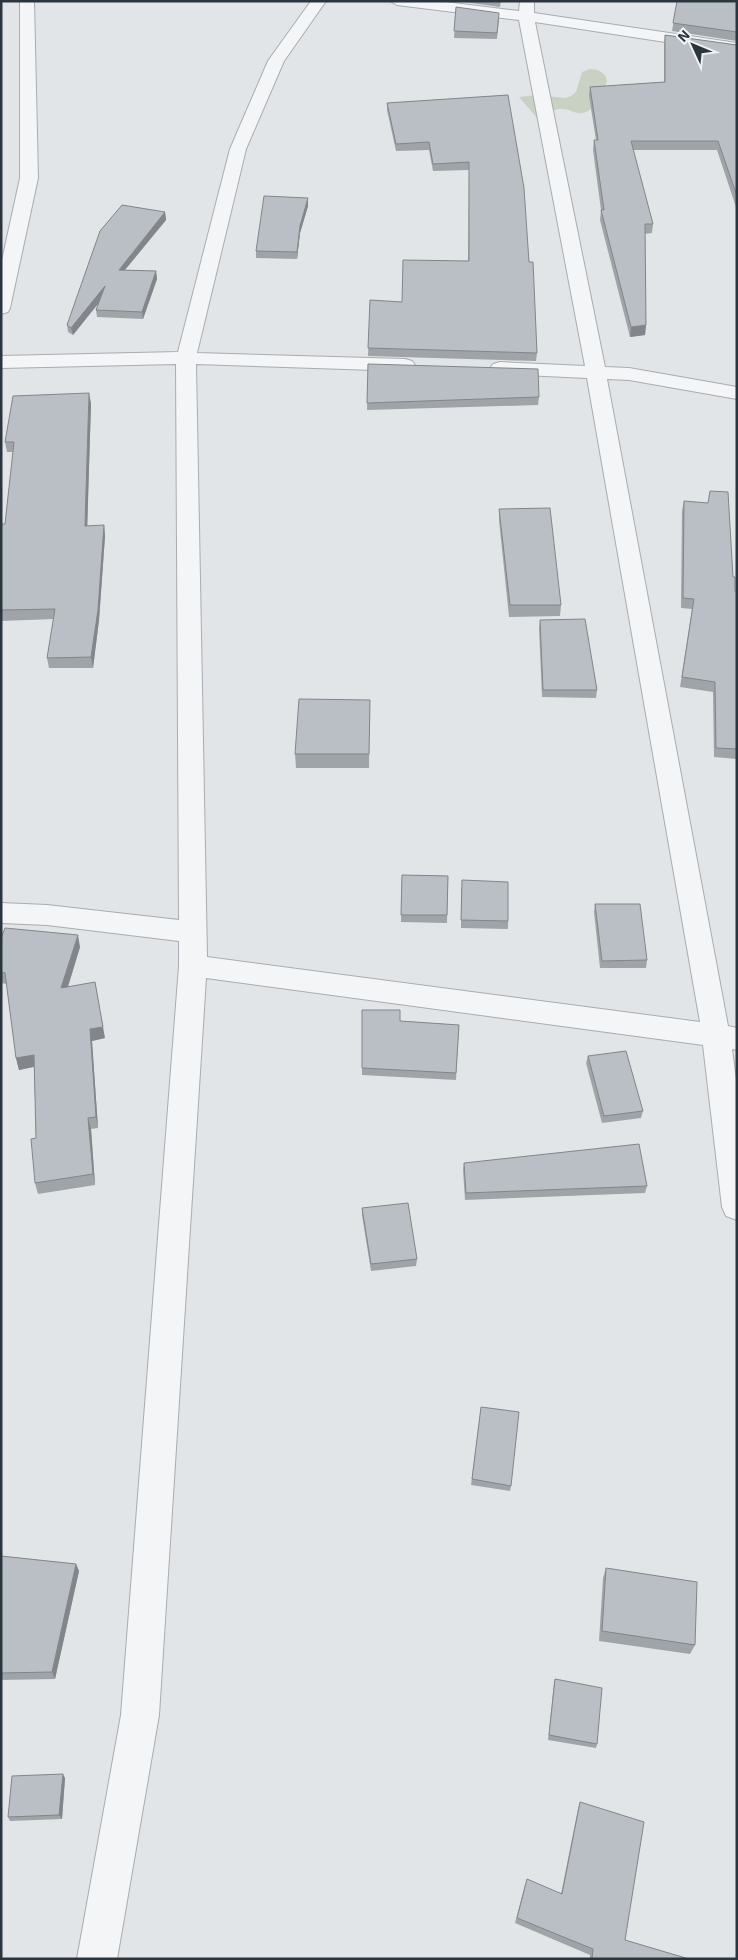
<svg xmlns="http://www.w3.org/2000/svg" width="738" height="1960" font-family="'Exo 2',sans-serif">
	<rect width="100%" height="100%" fill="#e1e5e8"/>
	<path fill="#c9d1c3" d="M 590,69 C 597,69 606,72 607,81 C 603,93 594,115 578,113 C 571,112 567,108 559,109 C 552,110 544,116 538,119 L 519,97 L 536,95 L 566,98 L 571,96 L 576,92 L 582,72 Z"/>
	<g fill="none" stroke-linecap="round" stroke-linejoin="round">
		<g stroke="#a7adb2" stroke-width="2">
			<path id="minor" d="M 20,1 L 34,1 L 38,178 L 10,308 L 8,312 L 1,314 L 1,265 L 20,178 Z
				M 311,1 L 326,1 L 284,61 L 246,149 L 197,353 L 405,359 L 412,361 L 415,365 L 412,369 L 405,371 L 196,364 L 207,957 L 700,1022 L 587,378 L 500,374 L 493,372 L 490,368 L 493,364 L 500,362 L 585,366 L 519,20 L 397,5 L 390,1 L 438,1 L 519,11 L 520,1 L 534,1 L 534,13 L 737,43 L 737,53 L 535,22 L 605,367 L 629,368 L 737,387 L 737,399 L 629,380 L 607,379 L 728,1026 L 737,1028 L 737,1050 L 732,1049 L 737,1087 L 737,1220 L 726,1216 L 722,1207 L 703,1045 L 206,978 L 159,1715 L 117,1959 L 77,1959 L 121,1715 L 179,966 L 179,941 L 47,925 L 1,923 L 1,903 L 47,905 L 179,920 L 176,364 L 1,368 L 1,356 L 178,352 L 230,149 L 268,61 Z"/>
		</g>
		<use href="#minor" fill="#f3f5f7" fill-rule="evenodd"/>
	</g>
	<path fill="#9fa4a9" d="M 457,1 L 501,1 L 500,7 Z
		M 677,1 L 737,1 L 737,41 L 672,31 Z
		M 456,7 L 499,19 L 497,39 L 454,38 Z
		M 665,35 L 737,45 L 737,210 L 717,150 L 633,150 L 653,224 L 652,233 L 645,234 L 646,325 L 645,335 L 630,337 L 600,220 L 601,210 L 593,150 L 594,140 L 596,140 L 589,96 L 590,87 L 664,82 L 664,44 Z
		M 508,95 L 529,262 L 537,353 L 536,361 L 368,356 L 370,300 L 402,302 L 468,261 L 469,170 L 433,171 L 429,150 L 396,151 L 387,110 L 387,103 Z
		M 308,198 L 308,206 L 300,233 L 297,259 L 256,258 L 256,251 Z
		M 165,212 L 166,220 L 125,270 L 156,271 L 157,279 L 143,319 L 97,317 L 96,310 L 99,302 L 73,335 L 68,332 L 67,325 Z
		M 368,364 L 539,397 L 538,405 L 367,410 Z
		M 91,403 L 87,526 L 104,525 L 105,536 L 99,620 L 93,668 L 49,668 L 47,658 L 54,619 L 1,621 L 1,524 L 5,524 L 13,452 L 7,452 L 5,442 Z
		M 684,501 L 733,577 L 735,591 L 737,591 L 737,759 L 714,757 L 713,692 L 680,687 L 692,609 L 681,608 L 682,511 Z
		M 499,509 L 561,605 L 560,616 L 509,617 L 499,520 Z
		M 540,620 L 597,690 L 596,698 L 542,697 L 539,628 Z
		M 370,700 L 369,768 L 296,768 L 295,754 Z
		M 402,875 L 448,876 L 447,923 L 401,922 Z
		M 461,888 L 508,921 L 508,929 L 461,928 Z
		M 595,904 L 647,960 L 646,968 L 600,968 L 594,912 Z
		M 1,938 L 80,947 L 68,987 L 105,1038 L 92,1041 L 98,1128 L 91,1129 L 95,1185 L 38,1194 L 35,1183 L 36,1138 L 34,1067 L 19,1070 L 16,1058 L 7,984 L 1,983 Z
		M 362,1010 L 400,1021 L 459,1025 L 456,1080 L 362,1075 Z
		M 588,1056 L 643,1111 L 641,1118 L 602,1123 L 586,1063 Z
		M 464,1163 L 647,1186 L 645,1193 L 465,1200 L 463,1170 Z
		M 362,1208 L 417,1259 L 416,1266 L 371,1271 L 362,1215 Z
		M 481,1407 L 511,1486 L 510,1491 L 471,1485 Z
		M 1,1556 L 76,1564 L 79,1571 L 55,1679 L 1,1680 Z
		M 606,1568 L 695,1645 L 690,1654 L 599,1641 L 603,1578 Z
		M 555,1679 L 597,1744 L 596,1748 L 548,1740 L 554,1683 Z
		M 65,1778 L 62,1819 L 10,1821 L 8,1817 Z
		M 580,1802 L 625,1940 L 689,1959 L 590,1959 L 590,1955 L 515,1923 L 525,1885 L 561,1894 L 578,1809 Z"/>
	<path fill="#82868a" d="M 308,198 L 308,206 L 300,233 L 297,259 L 297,252 L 300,226 Z
		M 165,212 L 166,220 L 119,277 L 119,270 Z
		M 156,271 L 157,279 L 143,319 L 142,312 Z
		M 105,286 L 106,294 L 73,335 L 71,328 Z
		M 646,325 L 645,335 L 630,337 L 631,327 Z
		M 89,393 L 91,403 L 87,536 L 85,526 Z
		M 104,525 L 105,536 L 99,620 L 93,668 L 91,657 Z
		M 78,935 L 80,947 L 64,999 L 61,988 Z
		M 95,982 L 105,1038 L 92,1041 L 98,1128 L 96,1117 L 90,1029 Z
		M 34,1055 L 37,1066 L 19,1070 L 16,1058 Z
		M 88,1118 L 91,1129 L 95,1185 L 93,1174 Z
		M 76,1564 L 79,1571 L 55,1679 L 52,1672 Z
		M 63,1774 L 65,1778 L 62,1819 L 59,1815 Z"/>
	<path fill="#b9bfc5" stroke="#82868a" d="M 677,1 L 737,1 L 737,32 L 673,23 Z
		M 456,7 L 499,13 L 497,33 L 454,31 Z
		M 665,35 L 737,45 L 737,196 L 718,141 L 631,141 L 653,224 L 645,224 L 646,325 L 631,327 L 601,210 L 604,210 L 594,140 L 598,140 L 590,87 L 665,82 Z
		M 508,95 L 524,188 L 529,262 L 533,262 L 537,353 L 368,348 L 370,300 L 402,302 L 403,260 L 469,261 L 469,162 L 433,164 L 429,142 L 396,144 L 387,103 Z
		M 264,196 L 308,198 L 300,226 L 297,252 L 256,251 Z
		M 122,205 L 165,212 L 119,270 L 156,271 L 142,312 L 96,310 L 105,286 L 71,328 L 67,325 L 100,231 Z
		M 368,364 L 538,369 L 539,397 L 367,403 Z
		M 89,393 L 85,526 L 104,525 L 98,610 L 91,657 L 47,658 L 55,609 L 1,610 L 1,524 L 5,524 L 14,442 L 5,442 L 13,396 Z
		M 710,491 L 728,492 L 733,577 L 735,577 L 735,591 L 737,591 L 737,749 L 716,748 L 715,682 L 682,677 L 694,599 L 683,598 L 684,501 L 708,503 Z
		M 550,508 L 561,605 L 510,605 L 499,509 Z
		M 585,619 L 597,690 L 543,690 L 540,620 Z
		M 299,699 L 370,700 L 369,754 L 295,754 Z
		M 402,875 L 448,876 L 447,915 L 401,915 Z
		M 462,880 L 508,882 L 508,921 L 461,920 Z
		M 595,904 L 640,904 L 647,960 L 602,961 Z
		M 5,928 L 78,935 L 61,988 L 95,982 L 103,1027 L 90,1029 L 96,1117 L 88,1118 L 93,1174 L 35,1183 L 31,1139 L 36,1138 L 34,1055 L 16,1058 L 5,973 L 1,972 L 1,938 Z
		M 362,1010 L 400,1010 L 400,1021 L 459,1025 L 456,1073 L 362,1068 Z
		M 626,1051 L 643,1111 L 604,1116 L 588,1056 Z
		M 639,1144 L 647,1186 L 466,1193 L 464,1163 Z
		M 408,1203 L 417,1259 L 371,1264 L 362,1208 Z
		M 481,1407 L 519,1412 L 511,1486 L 472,1479 Z
		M 1,1556 L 76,1564 L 52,1672 L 1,1673 Z
		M 606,1568 L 697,1582 L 695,1645 L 602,1631 Z
		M 555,1679 L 602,1688 L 597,1744 L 549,1735 Z
		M 63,1774 L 59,1815 L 8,1817 L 12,1776 Z
		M 580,1802 L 644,1822 L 625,1940 L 689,1959 L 592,1959 L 593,1949 L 517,1918 L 527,1879 L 562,1894 Z"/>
	<rect width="738" height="1960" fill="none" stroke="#2b353e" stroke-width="5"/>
	<g transform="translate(693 45) rotate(314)" stroke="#f0f3f6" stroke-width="4" paint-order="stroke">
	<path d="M0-4L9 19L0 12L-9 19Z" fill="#2b353e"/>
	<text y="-8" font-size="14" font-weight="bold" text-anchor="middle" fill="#2b353e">N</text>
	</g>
</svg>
